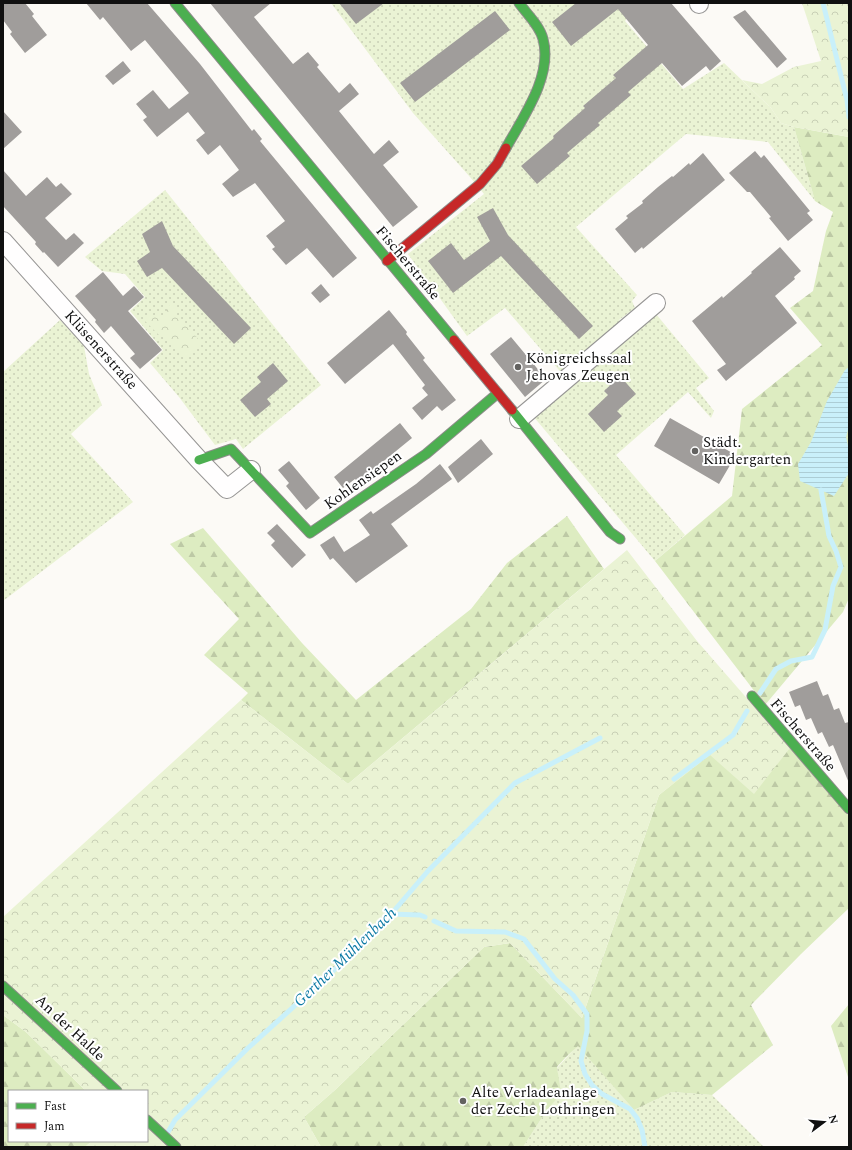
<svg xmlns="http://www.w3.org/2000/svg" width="852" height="1150" font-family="Spectral,serif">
	<defs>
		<pattern id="grass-dots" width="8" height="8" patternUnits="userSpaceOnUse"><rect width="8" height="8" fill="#eaf3d4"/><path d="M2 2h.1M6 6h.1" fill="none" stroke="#c8cfb5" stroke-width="1.8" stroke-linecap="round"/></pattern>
		<pattern id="forest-firs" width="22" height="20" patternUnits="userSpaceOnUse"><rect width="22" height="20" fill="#ddecc1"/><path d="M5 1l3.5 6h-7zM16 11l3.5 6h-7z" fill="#bdc9a5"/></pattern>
		<pattern id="park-crowns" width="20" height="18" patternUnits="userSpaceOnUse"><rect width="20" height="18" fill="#eaf3d4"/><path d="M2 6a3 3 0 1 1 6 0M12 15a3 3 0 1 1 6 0" fill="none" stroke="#c8cfb5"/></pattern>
		<pattern id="water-rules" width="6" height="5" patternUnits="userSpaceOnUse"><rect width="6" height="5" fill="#c9f0fa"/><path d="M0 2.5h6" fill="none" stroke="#accdd5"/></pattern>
	</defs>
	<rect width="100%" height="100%" fill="#fcfaf6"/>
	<path fill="url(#grass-dots)" d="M 331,3 L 634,3 L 636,6 L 625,21 L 683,89 L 724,63 L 771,108 L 781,123 L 794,127 L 815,201 L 768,142 L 686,134 L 576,227 L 637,295 L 632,301 L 635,308 L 619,320 L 634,333 L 656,314 L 709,378 L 696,388 L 714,411 L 711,418 L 688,392 L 616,455 L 685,535 L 655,561 L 533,416 L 572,385 L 505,308 L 467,336 L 408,254 L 484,194 L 470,177 L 413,113 Z
		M 165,190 L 321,385 L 243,449 L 236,439 L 215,445 L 179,397 L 150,363 L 163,350 L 130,311 L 145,297 L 125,274 L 102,271 L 85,257 Z
		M 60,320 L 84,346 L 89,374 L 102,405 L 71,434 L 133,502 L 3,601 L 3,372 Z
		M 578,1045 L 634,1110 L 672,1092 L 712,1095 L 764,1147 L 523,1147 L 545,1113 L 560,1093 L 557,1068 Z"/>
	<path fill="url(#forest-firs)" d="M 794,127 L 849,137 L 849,598 L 843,612 L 765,705 L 655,561 L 732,496 L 742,409 L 822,345 L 790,308 L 813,291 L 826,231 L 833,212 L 815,201 Z
		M 567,516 L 604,569 L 348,784 L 241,700 L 248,693 L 204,655 L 239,619 L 170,544 L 203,528 L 302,643 L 356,700 L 471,609 L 507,563 Z
		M 790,748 L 849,816 L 849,908 L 801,954 L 751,1005 L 773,1045 L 712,1095 L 672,1092 L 634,1110 L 578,1046 L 566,1057 L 557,1067 L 561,1093 L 545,1113 L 523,1147 L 321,1147 L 304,1117 L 335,1090 L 484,947 L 510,943 L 582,1018 L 659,795 L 710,754 Z
		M 849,1004 L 849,1080 L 831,1026 Z
		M 3,1015 L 26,1032 L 86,1091 L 9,1091 L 9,1141 L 92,1141 L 85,1147 L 3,1147 Z"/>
	<path fill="url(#park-crowns)" d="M 802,3 L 849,3 L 849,137 L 794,127 L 781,123 L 771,108 L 742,80 L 762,84 L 794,67 L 821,61 Z
		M 171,304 L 176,306 L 177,308 L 176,314 L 201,342 L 185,357 L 162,333 L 159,335 L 144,320 C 150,314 156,314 162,318 L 167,314 L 167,307 Z
		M 627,550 L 697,641 L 790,748 L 754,794 L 710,755 L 659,795 L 582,1018 L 510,943 L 484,947 L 335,1090 L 304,1117 L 321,1147 L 85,1147 L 92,1141 L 147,1141 L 147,1091 L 86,1091 L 26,1032 L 3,1015 L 3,917 L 241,700 L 348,784 Z"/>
	<path fill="url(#water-rules)" d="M 849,367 L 849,426 L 846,437 L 849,450 L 849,473 L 834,496 L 800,481 L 798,464 L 811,442 L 827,401 L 845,370 Z"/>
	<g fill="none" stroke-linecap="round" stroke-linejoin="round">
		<path stroke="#c9f0fa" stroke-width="5" d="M 823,3 L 847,100 L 849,117
			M 760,693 L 776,669 L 791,661 L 812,657 L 825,630 L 833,586 L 841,567 L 836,551 L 829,536 L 821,490
			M 674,779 L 733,735 L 747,711
			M 390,914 L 420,915 L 425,917
			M 434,921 L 456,931 L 505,932 L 524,939 L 555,979 L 573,995 L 587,1014 L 587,1031 L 581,1061 L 585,1074 L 592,1085 L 602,1094 L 630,1109 L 637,1118 L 642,1130 L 645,1147
			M 168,1132 L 175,1120 L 247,1049 L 375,933 L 428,871 L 515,783 L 600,738"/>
	</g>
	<path fill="#a09d9b" d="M 3,3 L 25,3 L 34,14 L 32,16 L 47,35 L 25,53 L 10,34 L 12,32 L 3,20 Z
		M 86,3 L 147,3 L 200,64 L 252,131 L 254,129 L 262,139 L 260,141 L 357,258 L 333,278 L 307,248 L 286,265 L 272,249 L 275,247 L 266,236 L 285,221 L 255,183 L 233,197 L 222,184 L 239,170 L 220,145 L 208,155 L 196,140 L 205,133 L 188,112 L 157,137 L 143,120 L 147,117 L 136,104 L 153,90 L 169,109 L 189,93 L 145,40 L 131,51 L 103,17 L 100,20 Z
		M 210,3 L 271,3 L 254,17 L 293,64 L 308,52 L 319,65 L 317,67 L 339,93 L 350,83 L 359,94 L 339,111 L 374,154 L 389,140 L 399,152 L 383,165 L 418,207 L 393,227 Z
		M 339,3 L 384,3 L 356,24 Z
		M 576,3 L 671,3 L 721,61 L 710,71 L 706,66 L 682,86 L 662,63 L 628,92 L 631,95 L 598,123 L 600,125 L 567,153 L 570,156 L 537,184 L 521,166 L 554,138 L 553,136 L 585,108 L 583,106 L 616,78 L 613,75 L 648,45 L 618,9 L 571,46 L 552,22 Z
		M 745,10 L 787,59 L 777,68 L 733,17 Z
		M 495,11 L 510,30 L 415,102 L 400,83 Z
		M 123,61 L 131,71 L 113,85 L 105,76 Z
		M 3,111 L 22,132 L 3,149 Z
		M 755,151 L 761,158 L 764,155 L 810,211 L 807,213 L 813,220 L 788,241 L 769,218 L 771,217 L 750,192 L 747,192 L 729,173 Z
		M 703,153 L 725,180 L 643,249 L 642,247 L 635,253 L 615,229 L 628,218 L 626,216 L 643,203 L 642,201 L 658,187 L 672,176 L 673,177 L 689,163 L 690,165 Z
		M 3,170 L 26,196 L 47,177 L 56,187 L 61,183 L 72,194 L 45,218 L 66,240 L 74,233 L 84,243 L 58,267 L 44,252 L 43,253 L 35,244 L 36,242 L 3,206 Z
		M 493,208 L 508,235 L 593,326 L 579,339 L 501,256 L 453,293 L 428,261 L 451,243 L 464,260 L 490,241 L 477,217 Z
		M 162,221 L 173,246 L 251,328 L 234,344 L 162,268 L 147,277 L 137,261 L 150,252 L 142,234 Z
		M 780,247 L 801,271 L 794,277 L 795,279 L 775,296 L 797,323 L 726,381 L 717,370 L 726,364 L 692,321 L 722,296 L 723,298 L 752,273 L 751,272 Z
		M 103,272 L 123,296 L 134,286 L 144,297 L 128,311 L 162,350 L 140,369 L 130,358 L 135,354 L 111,326 L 104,333 L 95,322 L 96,320 L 75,296 Z
		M 321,284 L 330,295 L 320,303 L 311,293 Z
		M 389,310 L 407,332 L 406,334 L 425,358 L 423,360 L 456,400 L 442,411 L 437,406 L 422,420 L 412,408 L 428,395 L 422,388 L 425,385 L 393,344 L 345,384 L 327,363 Z
		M 511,337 L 546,379 L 525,397 L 490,354 Z
		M 273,363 L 288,381 L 267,399 L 271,404 L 255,417 L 240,400 L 261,382 L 257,377 Z
		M 620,376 L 636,394 L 617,411 L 622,416 L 604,432 L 588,414 L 608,395 L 604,391 Z
		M 670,418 L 736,455 L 719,484 L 654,446 Z
		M 400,423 L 412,438 L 358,482 L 355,479 L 343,488 L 334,477 Z
		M 481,439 L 493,454 L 458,483 L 448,467 Z
		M 289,461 L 320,498 L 306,510 L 286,486 L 289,483 L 278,470 Z
		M 440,464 L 452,479 L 391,524 L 408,546 L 356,583 L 333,558 L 330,560 L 320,545 L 334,536 L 344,552 L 358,543 L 370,535 L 359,520 L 371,511 L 373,514 L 416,484 Z
		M 277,524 L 306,555 L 292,568 L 271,545 L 275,541 L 267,533 Z
		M 817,681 L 823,696 L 828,694 L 834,710 L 839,708 L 845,723 L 849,722 L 849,783 L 833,745 L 829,747 L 822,732 L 818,734 L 811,718 L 806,720 L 800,705 L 795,707 L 789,692 Z"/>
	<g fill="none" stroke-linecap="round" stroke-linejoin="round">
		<g stroke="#969594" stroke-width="20">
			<path id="street" d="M 699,4 L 699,3
				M 3,241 L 199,460 L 227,489 L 251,470
				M 519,419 L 656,303"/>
		</g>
		<g stroke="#8d8c8a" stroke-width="11">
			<path id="fast" d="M 175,3 L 454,340
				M 506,148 C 523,117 553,76 543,39 C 540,26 527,14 519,3
				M 512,410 L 610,532 L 620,539
				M 199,460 L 231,449 L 310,533 L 426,454 L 498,393
				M 752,696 L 849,809
				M 3,986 L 117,1091
				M 147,1120 L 176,1147"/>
		</g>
		<g stroke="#8d8c8a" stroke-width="11">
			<path id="jam" d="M 387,261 L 480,184 L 497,164 L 506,148
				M 454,340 L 512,410"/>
		</g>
		<use href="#street" stroke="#fffefe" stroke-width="18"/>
		<use href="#fast" stroke="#4caf50" stroke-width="9"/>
		<use href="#jam" stroke="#c62828" stroke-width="9"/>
	</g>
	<g fill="#636260" stroke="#fff" stroke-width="1.5">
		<circle cx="518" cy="367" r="4"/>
		<circle cx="695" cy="451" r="4"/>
		<circle cx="463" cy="1101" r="4"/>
	</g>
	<g text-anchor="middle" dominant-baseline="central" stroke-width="4" stroke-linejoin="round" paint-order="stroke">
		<g font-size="15" fill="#101010" stroke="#fff">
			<text transform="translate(408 263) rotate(50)">Fischerstraße</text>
			<text transform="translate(101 350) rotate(48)">Klüsenerstraße</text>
			<text transform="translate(363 480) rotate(-35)">Kohlensiepen</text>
			<text transform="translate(803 735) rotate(49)">Fischerstraße</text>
			<text transform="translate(70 1028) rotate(43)">An der Halde</text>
		</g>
		<g font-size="15" fill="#101010" stroke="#fff" text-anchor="start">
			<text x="526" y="358">Königreichssaal<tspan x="526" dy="17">Jehovas Zeugen</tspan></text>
			<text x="703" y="442">Städt.<tspan x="703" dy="17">Kindergarten</tspan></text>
			<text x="471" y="1092">Alte Verladeanlage<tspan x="471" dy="17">der Zeche Lothringen</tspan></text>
		</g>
		<g font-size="16" font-style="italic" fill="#0e7ba5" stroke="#fff">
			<text transform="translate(345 957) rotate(-44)">Gerther Mühlenbach</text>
		</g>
	</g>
	<rect width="852" height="1150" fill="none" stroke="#101010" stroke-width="8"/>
	<rect x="8" y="1090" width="140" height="52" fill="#ffffff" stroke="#9f9f9f"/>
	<rect x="16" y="1103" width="20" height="6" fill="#4caf50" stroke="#9f9f9f"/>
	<text x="44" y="1110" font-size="12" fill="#101010">Fast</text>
	<rect x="16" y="1123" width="20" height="6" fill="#c62828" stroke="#9f9f9f"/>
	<text x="44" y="1130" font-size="12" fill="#101010">Jam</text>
	<g transform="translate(824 1122) rotate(74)" stroke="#ffffff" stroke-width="3" paint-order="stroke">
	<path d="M0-3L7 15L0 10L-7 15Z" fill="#101010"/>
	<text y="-6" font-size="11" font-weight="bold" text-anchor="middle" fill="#101010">N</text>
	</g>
</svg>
